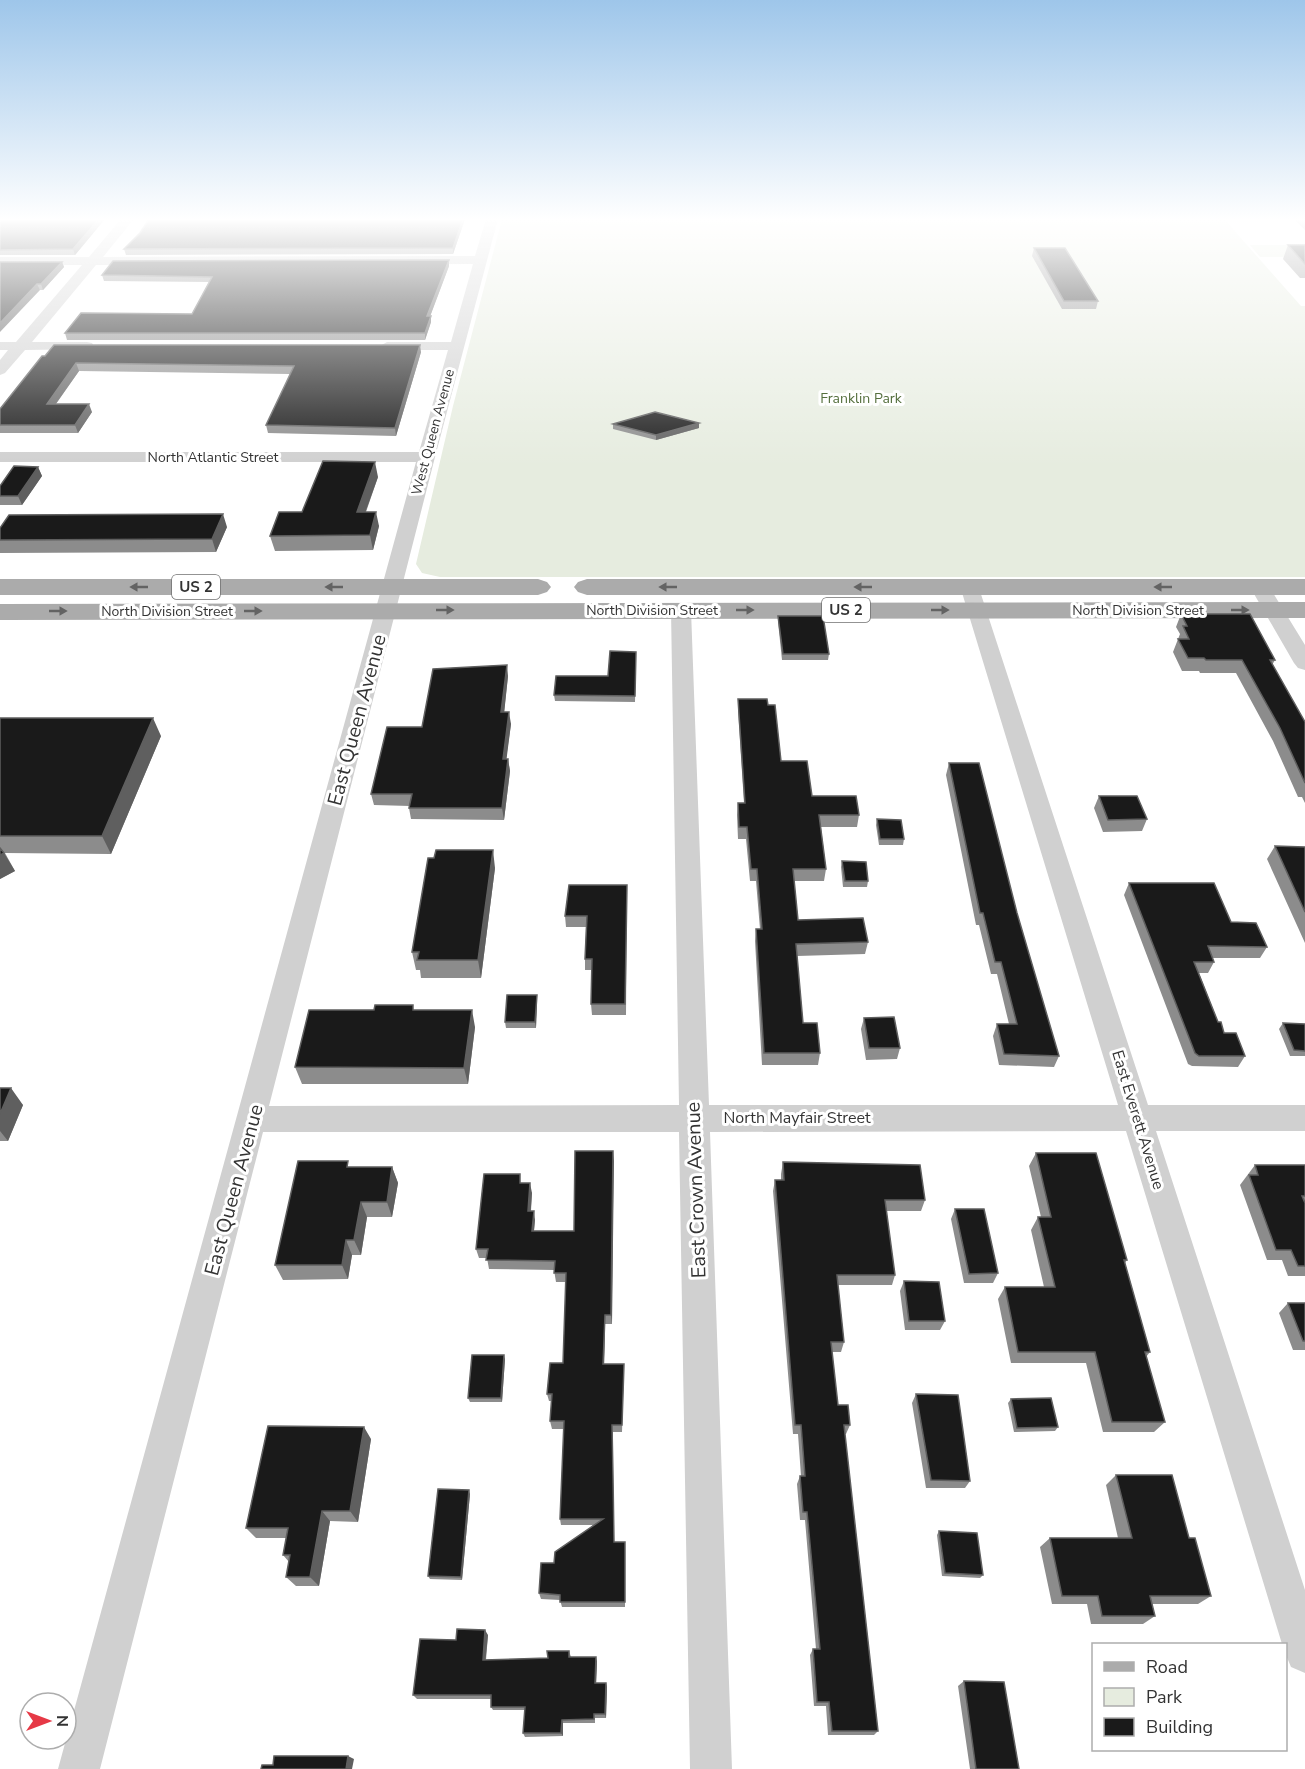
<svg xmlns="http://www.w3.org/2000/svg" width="1305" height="1769" font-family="'Nunito Sans',sans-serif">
	<rect width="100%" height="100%" fill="#fff"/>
	<path fill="#e6ecdf" d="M 502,219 L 1224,219 L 1301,306 L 1305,306 L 1305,577 L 440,577 L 422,573 L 416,564 L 453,406 Z
		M 1250,245 L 1287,245 L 1300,257 L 1260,257 Z"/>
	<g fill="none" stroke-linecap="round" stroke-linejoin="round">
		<path fill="#d0d0d0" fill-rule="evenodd" d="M 121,219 L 134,219 L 103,257 L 475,256 L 486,219 L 498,219 L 435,457 L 269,1106 L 679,1105 L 671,610 L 674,606 L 688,606 L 691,610 L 709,1105 L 1118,1105 L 960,586 L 970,580 L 977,582 L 1148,1105 L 1305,1105 L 1305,1131 L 1156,1131 L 1305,1590 L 1305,1673 L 1291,1667 L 1286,1655 L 1286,1644 L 1282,1644 L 1126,1131 L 710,1132 L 732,1769 L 690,1769 L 679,1132 L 263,1132 L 100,1769 L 58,1769 L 416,462 L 0,462 L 0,452 L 419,452 L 448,350 L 387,350 L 380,346 L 387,342 L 451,342 L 473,264 L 96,265 L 32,342 L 87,342 L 92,343 L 94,346 L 92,349 L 25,350 L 5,373 L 0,375 L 0,360 L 8,350 L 0,350 L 0,342 L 16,342 L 82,265 L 0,265 L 0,257 L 89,257 Z
			M 1260,581 L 1267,583 L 1305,645 L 1305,670 L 1298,668 L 1294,663 L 1250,587 Z"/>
		<path fill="#ababab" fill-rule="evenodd" d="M 0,579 L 538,579 L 547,582 L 551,587 L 547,592 L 538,595 L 0,595 Z
			M 587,579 L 1305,579 L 1305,595 L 587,595 L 578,592 L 574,587 L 578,582 Z
			M 1305,602 L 1305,618 L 0,620 L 0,604 Z"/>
	</g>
	<path fill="#8c8c8c" d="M 0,219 L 105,219 L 75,255 L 0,255 Z
		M 149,219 L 465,219 L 453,254 L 126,255 L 124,249 L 140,233 Z
		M 1255,219 L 1305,219 L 1305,230 L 1295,220 Z
		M 1288,245 L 1305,245 L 1305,278 L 1300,278 L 1283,259 Z
		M 1034,248 L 1098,301 L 1096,309 L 1062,309 L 1032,256 Z
		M 449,260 L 449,266 L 430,316 L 431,322 L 425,340 L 67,340 L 65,333 L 192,314 L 209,282 L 104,281 L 102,275 Z
		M 0,262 L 62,262 L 64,267 L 43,290 L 40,290 Z
		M 421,352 L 396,436 L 268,433 L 266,425 L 290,374 L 79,371 L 56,404 L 92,412 L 78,433 L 0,433 L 0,409 L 42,356 Z
		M 699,423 L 699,428 L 656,440 L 613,429 L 613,424 Z
		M 38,467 L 42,476 L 22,505 L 0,505 L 0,486 Z
		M 378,477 L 366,512 L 379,526 L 373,550 L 275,551 L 270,536 L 302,512 Z
		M 227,527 L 216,552 L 0,553 L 0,528 Z
		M 1181,614 L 1275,660 L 1272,665 L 1305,722 L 1305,803 L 1302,797 L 1298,797 L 1273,741 L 1236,673 L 1200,673 L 1199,671 L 1182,671 L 1173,652 L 1180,634 L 1176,627 Z
		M 778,616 L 829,654 L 828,660 L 782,660 L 778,622 Z
		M 636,652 L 635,702 L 555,701 L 554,695 L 608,676 Z
		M 508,676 L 504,712 L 511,724 L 506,759 L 508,759 L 510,771 L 504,820 L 411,819 L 409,808 L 410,806 L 374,805 L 371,794 L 422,727 Z
		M 738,699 L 768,705 L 781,761 L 812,796 L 859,815 L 857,827 L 821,827 L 826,869 L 824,881 L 794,881 L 798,920 L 868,942 L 865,954 L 797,956 L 803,1023 L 820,1053 L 818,1065 L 762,1065 L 755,941 L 756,929 L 760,929 L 756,881 L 750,881 L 746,839 L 738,839 L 737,815 L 738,803 L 744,803 L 738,711 Z
		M 0,718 L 161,736 L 111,854 L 5,853 L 15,871 L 0,879 Z
		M 949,763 L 1017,913 L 1059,1056 L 1054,1067 L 999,1065 L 993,1036 L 997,1024 L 1009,1024 L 997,974 L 991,974 L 979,925 L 976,925 L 946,775 Z
		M 1099,796 L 1147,819 L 1142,831 L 1103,832 L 1094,808 Z
		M 877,819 L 904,839 L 903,845 L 879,845 L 876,825 Z
		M 1275,846 L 1305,847 L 1305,943 L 1267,859 Z
		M 842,861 L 868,881 L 867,887 L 843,887 L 841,867 Z
		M 495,868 L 481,978 L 421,978 L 420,970 L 416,970 L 412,952 Z
		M 1129,883 L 1231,922 L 1267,947 L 1260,958 L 1212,958 L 1214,962 L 1208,973 L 1199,973 L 1218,1022 L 1224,1033 L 1245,1056 L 1238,1067 L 1192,1066 L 1188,1064 L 1124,895 Z
		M 627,885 L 626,1015 L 592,1015 L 591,1004 L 592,970 L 585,970 L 585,959 L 586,927 L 566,927 L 565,916 Z
		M 537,995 L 537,1001 L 536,1028 L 506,1028 L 505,1022 Z
		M 415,1010 L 475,1027 L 468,1084 L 302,1084 L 295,1067 Z
		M 864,1018 L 900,1048 L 897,1059 L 866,1060 L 861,1029 Z
		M 1283,1023 L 1305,1024 L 1305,1056 L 1290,1056 L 1279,1029 Z
		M 0,1088 L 23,1105 L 8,1141 L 0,1141 Z
		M 613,1151 L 612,1324 L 605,1324 L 604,1364 L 624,1372 L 622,1432 L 613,1432 L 613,1482 L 614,1542 L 625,1542 L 625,1607 L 562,1607 L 560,1600 L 541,1599 L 539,1593 L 554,1563 L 593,1525 L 561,1525 L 560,1519 L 564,1429 L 552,1429 L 550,1421 L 552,1401 L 549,1401 L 547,1394 L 563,1363 L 566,1282 L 556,1282 L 554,1270 L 489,1269 L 487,1258 L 479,1258 L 476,1249 L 522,1183 L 532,1193 L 531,1211 L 535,1220 L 534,1231 L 574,1231 Z
		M 1036,1153 L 1127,1260 L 1125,1263 L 1150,1352 L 1146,1357 L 1165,1422 L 1154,1432 L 1103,1432 L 1086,1363 L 1011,1363 L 998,1299 L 1005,1287 L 1044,1287 L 1031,1230 L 1038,1217 L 1041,1217 L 1029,1166 Z
		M 783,1162 L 925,1200 L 921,1211 L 886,1211 L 895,1275 L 892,1285 L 838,1285 L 844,1342 L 841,1352 L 832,1352 L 838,1405 L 850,1425 L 846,1434 L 845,1434 L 878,1731 L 874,1735 L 828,1735 L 826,1706 L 814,1706 L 810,1655 L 813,1649 L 816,1649 L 805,1520 L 800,1520 L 797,1484 L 800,1476 L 801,1476 L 798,1434 L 793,1434 L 773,1191 L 775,1180 L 781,1180 L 781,1174 Z
		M 1255,1165 L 1305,1165 L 1305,1276 L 1288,1276 L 1282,1260 L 1267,1260 L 1240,1185 Z
		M 350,1167 L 392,1167 L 398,1183 L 392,1217 L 367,1217 L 361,1255 L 352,1255 L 348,1279 L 283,1280 L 275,1265 Z
		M 955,1209 L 998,1273 L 993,1283 L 964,1283 L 951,1219 Z
		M 904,1281 L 945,1321 L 940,1330 L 905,1330 L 900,1291 Z
		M 1288,1303 L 1305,1303 L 1305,1350 L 1293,1350 L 1279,1313 Z
		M 505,1359 L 502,1402 L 470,1402 L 468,1398 Z
		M 916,1394 L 970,1481 L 965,1488 L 926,1488 L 912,1403 Z
		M 1011,1399 L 1058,1427 L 1055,1431 L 1014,1432 L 1008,1403 Z
		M 371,1439 L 358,1522 L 330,1521 L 319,1586 L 296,1586 L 286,1577 L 289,1562 L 283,1555 L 286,1538 L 256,1538 L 246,1528 Z
		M 1116,1475 L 1189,1538 L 1211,1596 L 1198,1604 L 1152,1604 L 1155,1616 L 1143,1624 L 1091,1624 L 1087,1604 L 1052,1604 L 1040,1547 L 1050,1538 L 1118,1538 L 1106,1485 Z
		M 470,1494 L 462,1580 L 430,1579 L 428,1576 Z
		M 939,1531 L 983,1575 L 980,1578 L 942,1576 L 937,1535 Z
		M 488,1635 L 486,1660 L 548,1658 L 569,1651 L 571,1657 L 597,1661 L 596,1683 L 606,1683 L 607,1687 L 606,1718 L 595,1718 L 595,1723 L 563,1723 L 563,1736 L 525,1737 L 523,1733 L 525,1710 L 493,1710 L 491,1707 L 491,1699 L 417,1699 L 413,1695 L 456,1640 Z
		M 964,1681 L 1019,1769 L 970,1769 L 958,1686 Z"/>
	<path fill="#5f5f5f" d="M 99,219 L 105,219 L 75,255 L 73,249 Z
		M 463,219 L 465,219 L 453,254 L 453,248 Z
		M 449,260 L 449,266 L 428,322 L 427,316 Z
		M 62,262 L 64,267 L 43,290 L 41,284 Z
		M 37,284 L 40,290 L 0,332 L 0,323 Z
		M 431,316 L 431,322 L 425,340 L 425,333 Z
		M 420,345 L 421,352 L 396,436 L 395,428 Z
		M 76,363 L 79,371 L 50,412 L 47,404 Z
		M 89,404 L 92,412 L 78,433 L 75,425 Z
		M 699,423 L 699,428 L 656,440 L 656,435 Z
		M 375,462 L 378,477 L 360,527 L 357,512 Z
		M 38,467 L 42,476 L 22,505 L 18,496 Z
		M 376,512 L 379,526 L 373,550 L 370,535 Z
		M 223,514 L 227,527 L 216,552 L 212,539 Z
		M 507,665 L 508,676 L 503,724 L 501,712 Z
		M 509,712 L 511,724 L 505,771 L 503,759 Z
		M 153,718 L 161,736 L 111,854 L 102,836 Z
		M 508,759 L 510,771 L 504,820 L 502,808 Z
		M 493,850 L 495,868 L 481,978 L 478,960 Z
		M 4,853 L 15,871 L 0,879 L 0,855 Z
		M 537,995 L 537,1001 L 536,1028 L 535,1022 Z
		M 472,1010 L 475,1027 L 468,1084 L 464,1068 Z
		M 11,1088 L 23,1105 L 8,1141 L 0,1131 L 0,1114 Z
		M 613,1151 L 614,1161 L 612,1324 L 611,1315 Z
		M 392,1167 L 398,1183 L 392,1217 L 387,1202 Z
		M 530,1183 L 532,1193 L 530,1220 L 528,1211 Z
		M 361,1202 L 367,1217 L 361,1255 L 354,1240 Z
		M 534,1211 L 535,1220 L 533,1240 L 532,1231 Z
		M 346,1240 L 352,1255 L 348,1279 L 342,1265 Z
		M 605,1315 L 605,1324 L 604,1372 L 603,1364 Z
		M 504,1355 L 505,1359 L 502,1402 L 501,1398 Z
		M 364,1427 L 371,1439 L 358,1522 L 350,1511 Z
		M 469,1490 L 470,1494 L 462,1580 L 461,1577 Z
		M 322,1511 L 330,1521 L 319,1586 L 310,1577 Z
		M 485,1630 L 488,1635 L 485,1665 L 483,1660 Z
		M 596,1657 L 597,1661 L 596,1687 L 595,1683 Z
		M 606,1683 L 607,1687 L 606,1718 L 605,1714 Z
		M 562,1720 L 563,1723 L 563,1736 L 561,1733 Z
		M 348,1756 L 354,1759 L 352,1769 L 346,1769 Z"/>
	<path fill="#1a1a1a" stroke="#5f5f5f" stroke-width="1.5" d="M 0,219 L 99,219 L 73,249 L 0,250 Z
		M 149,219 L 463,219 L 453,248 L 124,249 L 140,233 Z
		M 1288,245 L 1305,245 L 1305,264 Z
		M 1034,248 L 1065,248 L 1098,301 L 1064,301 Z
		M 449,260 L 427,316 L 431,316 L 425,333 L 65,333 L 81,313 L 192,314 L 212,277 L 102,275 L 113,261 Z
		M 0,262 L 62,262 L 41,284 L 37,284 L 0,323 Z
		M 54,345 L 420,345 L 395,428 L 266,425 L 294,366 L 76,363 L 47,404 L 89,404 L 75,425 L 0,425 L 0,409 L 42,356 L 45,356 Z
		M 655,412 L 699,423 L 656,435 L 613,424 Z
		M 323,461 L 375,462 L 357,512 L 376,512 L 370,535 L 270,536 L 279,512 L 302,512 Z
		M 14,466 L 38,467 L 18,496 L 0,496 L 0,486 Z
		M 223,514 L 212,539 L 0,540 L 0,528 L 9,515 Z
		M 1181,614 L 1250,614 L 1275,660 L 1270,660 L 1305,722 L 1305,783 L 1280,728 L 1242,660 L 1206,660 L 1204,658 L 1188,658 L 1178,639 L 1189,639 L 1183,626 L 1187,626 Z
		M 778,616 L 823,616 L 829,654 L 783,654 Z
		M 610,651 L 636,652 L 635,696 L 554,695 L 556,676 L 608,676 Z
		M 507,665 L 501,712 L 509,712 L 503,759 L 508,759 L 502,808 L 409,808 L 412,794 L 371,794 L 387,727 L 422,727 L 433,669 Z
		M 738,699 L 767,699 L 768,705 L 775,705 L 781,761 L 807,761 L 812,796 L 856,796 L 859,815 L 819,815 L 826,869 L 793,869 L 798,920 L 863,918 L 868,942 L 796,944 L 803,1023 L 817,1023 L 820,1053 L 764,1053 L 756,929 L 762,929 L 757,869 L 751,869 L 747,827 L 739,827 L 738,803 L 745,803 Z
		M 0,718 L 153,718 L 102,836 L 0,836 Z
		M 949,763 L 979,763 L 1017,913 L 1059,1056 L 1004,1054 L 997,1024 L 1017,1024 L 1001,962 L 995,962 L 983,913 L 980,913 Z
		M 1099,796 L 1137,796 L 1147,819 L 1108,820 Z
		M 877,819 L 901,820 L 904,839 L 880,839 Z
		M 1275,846 L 1305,847 L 1305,912 Z
		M 0,848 L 4,853 L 0,855 Z
		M 436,850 L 493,850 L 478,960 L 417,960 L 419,952 L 412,952 L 428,858 L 434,858 Z
		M 842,861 L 866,862 L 868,881 L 845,881 Z
		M 1129,883 L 1214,883 L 1231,922 L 1256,923 L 1267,947 L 1208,946 L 1214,962 L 1194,962 L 1218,1022 L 1221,1022 L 1224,1033 L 1236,1033 L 1245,1056 L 1199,1056 L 1195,1053 Z
		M 569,885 L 627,885 L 625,1004 L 591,1004 L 592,959 L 585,959 L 587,916 L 565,916 Z
		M 507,995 L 537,995 L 535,1022 L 505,1022 Z
		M 375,1005 L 413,1005 L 413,1010 L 472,1010 L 464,1068 L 295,1067 L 309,1010 L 374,1010 Z
		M 894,1017 L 900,1048 L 869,1048 L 864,1018 Z
		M 1283,1023 L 1305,1024 L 1305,1051 L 1294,1050 Z
		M 0,1088 L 11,1088 L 0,1114 Z
		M 575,1151 L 613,1151 L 611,1315 L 605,1315 L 603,1364 L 624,1364 L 622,1425 L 612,1425 L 613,1476 L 614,1542 L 625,1542 L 625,1602 L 560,1602 L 560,1595 L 539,1593 L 541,1563 L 554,1563 L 555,1552 L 603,1519 L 560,1519 L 564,1421 L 550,1421 L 552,1394 L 547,1394 L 550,1363 L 563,1363 L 566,1273 L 554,1273 L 555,1261 L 486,1260 L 488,1249 L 476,1249 L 484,1174 L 520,1174 L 520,1183 L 530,1183 L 528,1211 L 534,1211 L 532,1231 L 574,1231 Z
		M 1036,1153 L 1096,1153 L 1127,1260 L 1124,1260 L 1150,1352 L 1145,1352 L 1165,1422 L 1112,1422 L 1095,1352 L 1018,1352 L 1005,1287 L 1055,1287 L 1038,1217 L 1051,1217 Z
		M 298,1161 L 348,1161 L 347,1167 L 392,1167 L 387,1202 L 361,1202 L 354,1240 L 346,1240 L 342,1265 L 275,1265 Z
		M 783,1162 L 920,1165 L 925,1200 L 885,1200 L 895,1275 L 837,1275 L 844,1342 L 831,1342 L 838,1405 L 848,1405 L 850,1425 L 844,1425 L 878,1731 L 832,1731 L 829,1702 L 817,1702 L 813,1649 L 820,1649 L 807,1512 L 803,1512 L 800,1476 L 805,1476 L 801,1425 L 795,1425 L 775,1180 L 784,1180 Z
		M 1255,1165 L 1305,1165 L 1305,1196 L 1302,1196 L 1305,1203 L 1305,1266 L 1298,1266 L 1291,1250 L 1276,1250 L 1249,1175 L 1258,1175 Z
		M 955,1209 L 984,1209 L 998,1273 L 969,1274 Z
		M 904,1281 L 939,1282 L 945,1321 L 909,1321 Z
		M 1288,1303 L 1305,1303 L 1305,1341 L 1303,1341 Z
		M 472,1355 L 504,1355 L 501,1398 L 468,1398 Z
		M 916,1394 L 958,1395 L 970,1481 L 931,1480 Z
		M 1051,1398 L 1058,1427 L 1017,1428 L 1011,1399 Z
		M 268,1426 L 364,1427 L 350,1511 L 322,1511 L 310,1577 L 286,1577 L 290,1555 L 283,1555 L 288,1528 L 246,1528 Z
		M 1116,1475 L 1172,1475 L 1189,1538 L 1195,1538 L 1211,1596 L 1150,1596 L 1155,1616 L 1102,1616 L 1098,1596 L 1062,1596 L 1050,1538 L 1132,1538 Z
		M 438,1489 L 469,1490 L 461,1577 L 428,1576 Z
		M 939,1531 L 977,1533 L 983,1575 L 945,1573 Z
		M 457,1629 L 485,1630 L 483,1660 L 548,1658 L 547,1651 L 569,1651 L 569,1657 L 596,1657 L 595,1683 L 606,1683 L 605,1714 L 594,1714 L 594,1719 L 562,1720 L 561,1733 L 523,1733 L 525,1707 L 491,1707 L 491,1695 L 413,1695 L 420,1639 L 456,1640 Z
		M 964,1681 L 1004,1682 L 1019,1769 L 976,1769 Z
		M 274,1756 L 348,1756 L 346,1769 L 261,1769 L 262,1765 L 273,1765 Z"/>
	<defs><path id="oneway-solid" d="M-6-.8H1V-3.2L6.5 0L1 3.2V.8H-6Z" transform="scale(1.5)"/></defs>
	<g fill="#636363">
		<use href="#oneway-solid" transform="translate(139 587) rotate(-180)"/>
		<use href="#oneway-solid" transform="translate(334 587) rotate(-180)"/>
		<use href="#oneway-solid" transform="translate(668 587) rotate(180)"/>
		<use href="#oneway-solid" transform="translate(863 587) rotate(180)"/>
		<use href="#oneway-solid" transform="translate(1163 587) rotate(-180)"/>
		<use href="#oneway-solid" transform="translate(445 610)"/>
		<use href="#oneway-solid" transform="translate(745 610)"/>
		<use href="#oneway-solid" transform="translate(940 610)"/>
		<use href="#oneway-solid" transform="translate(1240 610)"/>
		<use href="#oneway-solid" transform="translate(58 611)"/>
		<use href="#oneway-solid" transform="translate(253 611)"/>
	</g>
	<linearGradient id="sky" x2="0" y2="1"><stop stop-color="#9ec6ea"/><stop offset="0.47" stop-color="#fff"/><stop offset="1" stop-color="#fff" stop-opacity="0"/></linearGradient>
	<rect width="1305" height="467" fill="url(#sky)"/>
	<g text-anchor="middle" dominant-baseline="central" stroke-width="6" stroke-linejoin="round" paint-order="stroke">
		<g font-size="14" fill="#56703f" stroke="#fff">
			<text x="861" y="398">Franklin Park</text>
		</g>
		<g font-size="14" fill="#333" stroke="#fff">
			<text transform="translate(433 432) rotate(-75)">West Queen Avenue</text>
			<text x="213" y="457">North Atlantic Street</text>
			<text x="652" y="610">North Division Street</text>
			<text x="1138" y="610">North Division Street</text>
			<text x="167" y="611">North Division Street</text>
		</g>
		<g fill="#fff" stroke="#707070" stroke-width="1.5">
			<rect x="172" y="575" width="48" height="24" rx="4.5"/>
			<rect x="822" y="598" width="48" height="24" rx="4.5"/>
		</g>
		<g font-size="15" font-weight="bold" fill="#333">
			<text x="196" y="587">US 2</text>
			<text x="846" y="610">US 2</text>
		</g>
		<g font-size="16" fill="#333" stroke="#fff">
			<text x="797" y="1118">North Mayfair Street</text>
			<text transform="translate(1138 1120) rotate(73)">East Everett Avenue</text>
		</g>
		<g font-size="20" fill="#333" stroke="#fff">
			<text transform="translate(357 720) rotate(-75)">East Queen Avenue</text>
			<text transform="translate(234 1190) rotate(-75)">East Queen Avenue</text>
			<text transform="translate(696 1190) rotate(-92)">East Crown Avenue</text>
		</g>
	</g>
	<rect x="1092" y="1643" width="195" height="108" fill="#ffffff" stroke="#adadad" stroke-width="1.5"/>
	<rect x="1104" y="1662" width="30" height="9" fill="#ababab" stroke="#adadad" stroke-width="1.5"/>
	<text x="1146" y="1673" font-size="18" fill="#333333">Road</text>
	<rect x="1104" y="1688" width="30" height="18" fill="#e6ecdf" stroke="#adadad" stroke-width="1.5"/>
	<text x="1146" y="1703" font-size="18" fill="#333333">Park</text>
	<rect x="1104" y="1718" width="30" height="18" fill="#1a1a1a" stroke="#adadad" stroke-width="1.5"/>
	<text x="1146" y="1733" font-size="18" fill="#333333">Building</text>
	<g transform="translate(48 1721) rotate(90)"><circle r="28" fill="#ffffff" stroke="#adadad" stroke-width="1.5"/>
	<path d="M0-4.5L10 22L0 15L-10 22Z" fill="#e63946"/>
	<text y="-9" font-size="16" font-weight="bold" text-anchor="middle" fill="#333333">N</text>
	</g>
</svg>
